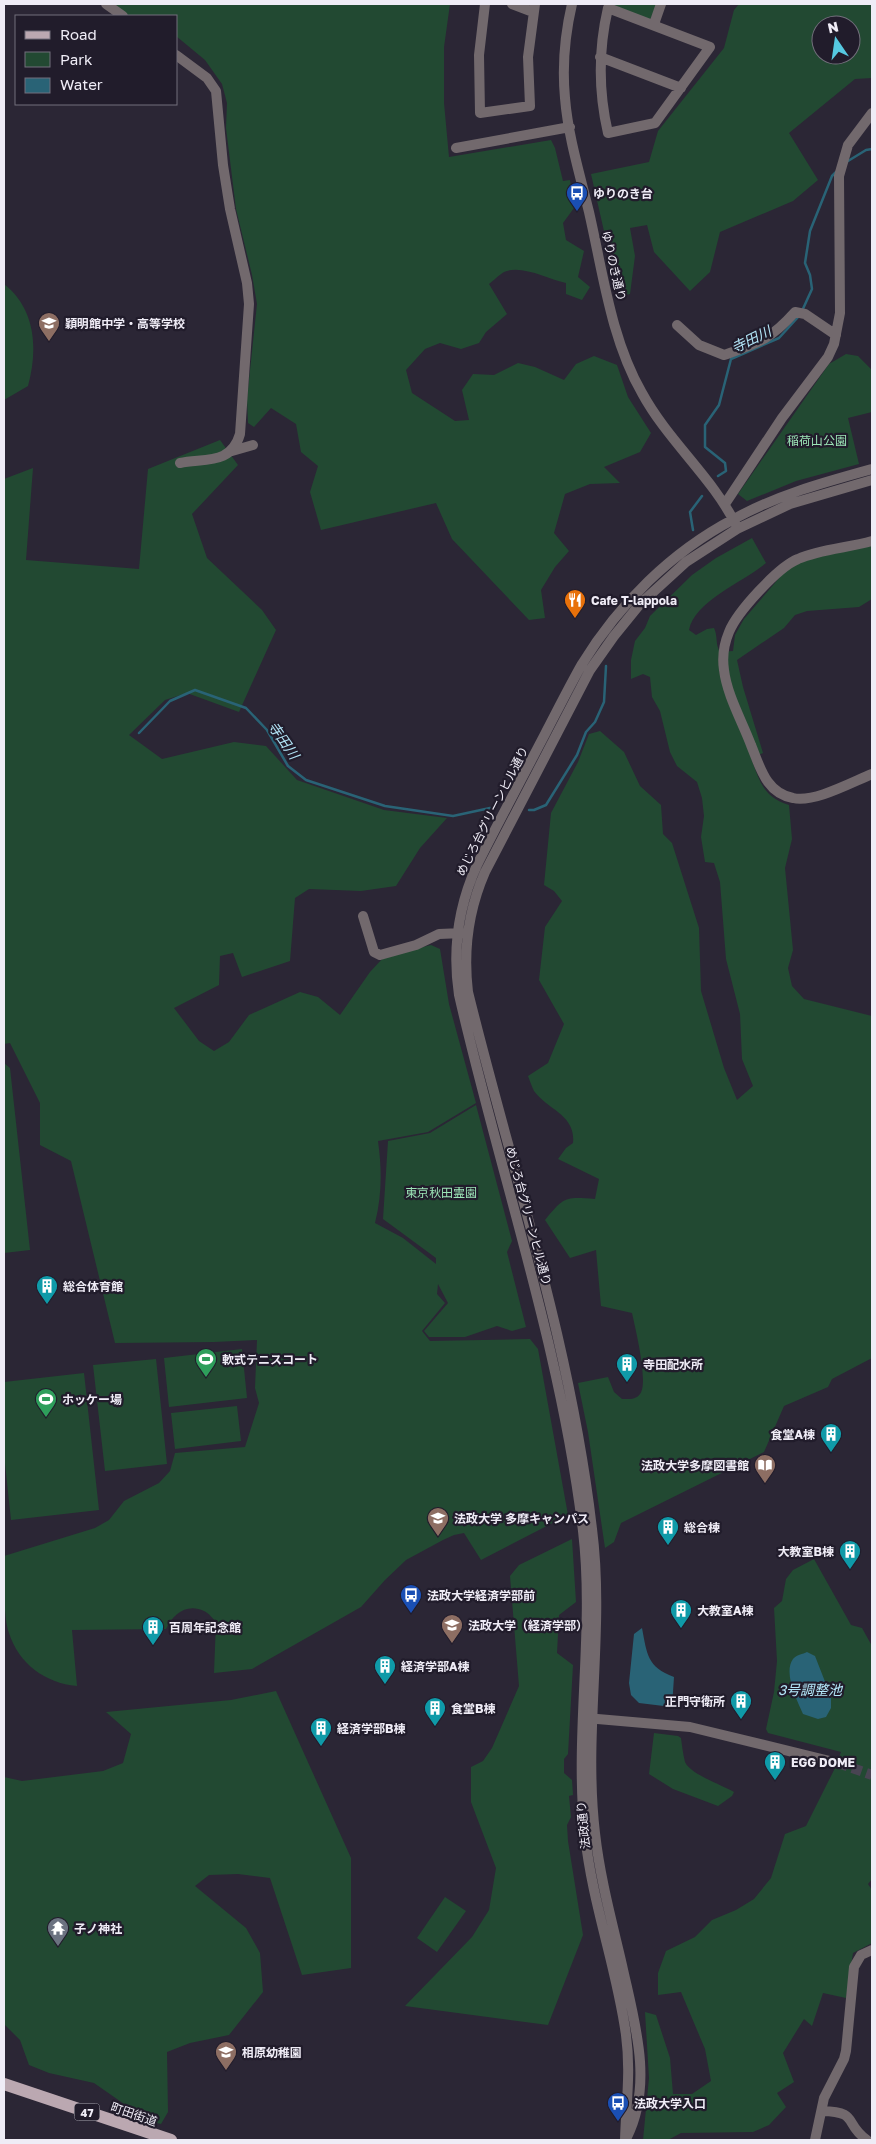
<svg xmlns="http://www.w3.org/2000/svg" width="876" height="2144" font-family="'Golos Text','Noto Sans JP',sans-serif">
	<rect width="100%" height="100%" fill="#2b2635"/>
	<path fill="#224932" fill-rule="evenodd" d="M 112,4 L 450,4 L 444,47 L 444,103 L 449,157 L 551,140 L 555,148 L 563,181 L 570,180 L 574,208 L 563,223 L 566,240 L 584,251 L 578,277 L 590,287 L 582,300 L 566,294 L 566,283 C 548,279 521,264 504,272 C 499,275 493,281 489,284 L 507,314 L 486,332 L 479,343 L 461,349 L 440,343 L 425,349 L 406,370 L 412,393 L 455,421 L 469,420 L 462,390 L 473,374 L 494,375 L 518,363 L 535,367 L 564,380 L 576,364 L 594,356 L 617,365 L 628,397 L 651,433 L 640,452 L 604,467 L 620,483 L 590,484 L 565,494 L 554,533 L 569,551 L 555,567 L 541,590 L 545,618 L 529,620 L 452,539 L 436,503 L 321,530 L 310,492 L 318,466 L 301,452 L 296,424 L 271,408 L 254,427 L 248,423 L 247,399 L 257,304 L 252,275 L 236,209 L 226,128 L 227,103 L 222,84 L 205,60 L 176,36 L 176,16 L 129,16 Z
		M 609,4 L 657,4 L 650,20 Z
		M 739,4 L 872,4 L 872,78 L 855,79 L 789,133 L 818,180 L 793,201 L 720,232 L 710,272 L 690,291 L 654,252 L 647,225 L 630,228 L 635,256 L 630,294 L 619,297 L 591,174 L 649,162 L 658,131 L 724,48 L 734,10 ZM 821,25 L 851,25 L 851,55 L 821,55 Z
		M 4,284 C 36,309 38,350 28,386 L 4,400 Z
		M 846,354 L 858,356 L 872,370 L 872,412 L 848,418 L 859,464 L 796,481 L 747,501 L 738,494 L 829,364 Z
		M 220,440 L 238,465 L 192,514 L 207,558 L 262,610 L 276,630 L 239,712 L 187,693 L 165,700 L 129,735 L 162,759 L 234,742 L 266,746 L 297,780 L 384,810 L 447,818 L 420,848 L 396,886 L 361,891 L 309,889 L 295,898 L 290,961 L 242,977 L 233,953 L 220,956 L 219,985 L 174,1008 L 199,1041 L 214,1051 L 229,1042 L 249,1015 L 300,992 L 318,997 L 340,1015 L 370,972 L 384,957 L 431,945 L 440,949 L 449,1004 L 476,1103 L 428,1132 L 378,1141 C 382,1170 382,1195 375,1223 L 403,1238 L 436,1264 L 436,1258 L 383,1219 L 388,1141 L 430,1133 L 476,1105 L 512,1241 L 507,1252 L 526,1327 L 512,1331 L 497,1326 L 465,1337 L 429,1337 L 424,1331 L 448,1303 L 438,1284 L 437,1294 L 445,1303 L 422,1331 L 430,1341 L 530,1339 L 538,1349 L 568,1515 L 481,1560 L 464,1533 L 454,1535 L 443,1540 L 406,1560 L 385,1580 L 361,1607 L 252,1669 L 214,1673 L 216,1622 C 213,1619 209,1613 204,1611 C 187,1603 173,1614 166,1629 L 72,1630 L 77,1686 C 45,1683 19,1664 9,1633 C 3,1617 4,1575 4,1556 L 95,1528 L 109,1520 L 124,1501 L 159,1483 L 170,1471 L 175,1453 L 245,1447 L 259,1403 L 255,1388 L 257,1340 L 214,1342 L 115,1343 L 71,1161 L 40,1145 L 40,1103 L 10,1043 L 4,1044 L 4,479 L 33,468 L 26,560 L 139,569 L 148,469 Z
		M 752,538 L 766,563 C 745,581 694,601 689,630 L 696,635 L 707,629 L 714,628 C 718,636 715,644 720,652 L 733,651 L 735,635 L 744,619 L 786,570 L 800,561 L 872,544 L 872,599 L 859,607 L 807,611 L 795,615 L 784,628 L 737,660 L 743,687 L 763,753 L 751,758 C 760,782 763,797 789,805 L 792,839 L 785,868 L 793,950 L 788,968 L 792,986 L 804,999 L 872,1016 L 872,1358 L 832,1379 L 828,1387 L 784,1406 L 764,1452 L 621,1523 L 614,1542 L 605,1548 L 588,1432 L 578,1383 L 608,1377 L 614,1392 L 622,1399 C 628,1399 636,1400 640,1394 C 649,1383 635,1327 632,1313 L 601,1306 L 596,1250 L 570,1258 L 545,1220 C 565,1196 565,1197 595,1199 L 599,1179 L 558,1159 L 566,1148 L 573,1143 C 576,1115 548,1110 534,1091 C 532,1087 530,1081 528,1076 L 548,1063 L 564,1024 L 539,980 L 545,927 L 562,901 L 554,891 L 544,885 L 551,813 L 578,762 L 589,734 L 600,731 L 624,752 L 640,786 L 661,805 L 663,834 L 672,843 L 699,928 L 701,991 L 724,1068 L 737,1100 L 753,1086 L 742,1059 L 740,1014 L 726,959 L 720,882 L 714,863 L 705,862 L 701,837 L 704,816 L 702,798 L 697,782 L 677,766 L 670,752 L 660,711 L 652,697 L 650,677 L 643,674 L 631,679 L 631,660 L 635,641 L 645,628 L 650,616 L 692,575 L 716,558 Z
		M 4,1063 L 10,1068 L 30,1250 L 4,1253 Z
		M 242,1349 L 247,1398 L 169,1407 L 164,1358 Z
		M 156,1359 L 167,1464 L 105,1471 L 93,1365 Z
		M 84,1373 L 99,1510 L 11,1520 L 4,1454 L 4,1382 Z
		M 237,1406 L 241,1441 L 175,1449 L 171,1413 Z
		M 572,1539 L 576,1602 L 559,1615 L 557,1653 L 573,1665 L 568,1754 L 564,1759 L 564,1773 L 572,1780 L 573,1795 L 569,1796 L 571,1817 L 567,1825 L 568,1841 L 583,1935 L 548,2025 L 405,2006 L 472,1937 L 489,1910 L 496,1868 L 471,1802 L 471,1767 L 483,1761 L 492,1748 L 519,1686 L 510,1576 L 519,1565 Z
		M 814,1559 L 851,1625 L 862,1628 L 872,1646 L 872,1879 L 868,1884 L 872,1890 L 872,1943 L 853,1953 L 846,1998 L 823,1993 L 812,2026 L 804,2019 L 783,2053 L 794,2082 L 777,2093 L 786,2107 L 769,2125 L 753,2132 L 681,2133 L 668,2140 L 643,2140 L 649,2078 L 645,2012 L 656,2015 L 670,2058 L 673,2094 L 692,2094 L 711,2081 L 705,2049 L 681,1992 L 658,1995 L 658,1973 L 666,1951 L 695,1937 L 712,1920 L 736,1910 L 754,1899 L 771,1878 L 785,1834 L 806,1826 L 835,1768 L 841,1752 L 768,1733 L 766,1729 L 774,1692 L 777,1661 L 774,1608 L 782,1601 L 786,1579 L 793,1570 Z
		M 276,1691 L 351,1858 L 351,1968 L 302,1975 L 270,1878 L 238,1874 L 209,1875 L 195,1886 L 246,1928 L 260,1953 L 263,1992 L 229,2035 L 190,2043 L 167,2052 L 168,2112 L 161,2124 L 125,2115 L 127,2106 L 94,2083 L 49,2073 L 29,2065 L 20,2040 L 4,2024 L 4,1777 L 22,1781 L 103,1771 L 123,1763 L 131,1734 L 106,1712 L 231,1700 Z
		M 654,1733 L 678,1736 L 681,1738 C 682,1746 683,1754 685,1762 C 690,1774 722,1785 734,1792 L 732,1796 L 718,1806 L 673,1789 L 649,1774 Z
		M 445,1897 L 466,1911 L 437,1952 L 417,1938 Z"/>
	<path fill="#296376" d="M 642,1628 C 647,1654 647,1667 674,1677 L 672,1707 L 639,1703 L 631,1695 L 629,1683 L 634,1634 Z
		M 807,1652 L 815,1656 L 831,1697 L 831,1708 L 826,1717 L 818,1719 L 803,1714 C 797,1700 783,1673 793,1659 C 796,1655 803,1654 807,1652 Z"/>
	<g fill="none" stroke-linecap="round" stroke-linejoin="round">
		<path stroke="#296376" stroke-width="2.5" d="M 848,161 L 866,150 L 872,149
			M 802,311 L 812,289 L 810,275 L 805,263 L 810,231 L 832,176 L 836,172
			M 718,476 L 726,471 L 725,463 L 705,447 L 705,425 L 719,405 L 731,359 L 779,338 L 799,316
			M 693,530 L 690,512 L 702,496
			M 139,733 L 170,701 L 195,690 L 246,708 L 267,730 L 288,766 L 306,780 L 385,806 L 453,816 L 490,808
			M 529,810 L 534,810 L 546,805 L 577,755 L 586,732 L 595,722 L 604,702 L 606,666"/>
		<path stroke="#484452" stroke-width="10" stroke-dasharray="10 5" stroke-linecap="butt" d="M 838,1763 L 872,1775"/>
		<path stroke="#72696d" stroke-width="10" d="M 106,4 L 123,16
			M 485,4 L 479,55 L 480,113 L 530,106 L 528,57 L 535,4
			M 512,4 L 533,12
			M 572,4 C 565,34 562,66 565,98 C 568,136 580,175 589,212 C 603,273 611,339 642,393 C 668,441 713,478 736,525
			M 608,8 L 710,47 L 655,123 L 608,133 C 598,90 598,51 608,8 Z
			M 654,24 L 661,4
			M 176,55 L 207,78 L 216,91 L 223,165 L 230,209 L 247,283 L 249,304 L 240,434 C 231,465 205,458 180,463
			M 600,57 L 681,88
			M 456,148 L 570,127
			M 677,325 L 699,345 L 724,355 C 758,343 770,340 795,312 L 805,314 L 836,335
			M 232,451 L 253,445
			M 725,504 L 782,418 L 828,357 L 834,344 L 840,313 L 839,176 L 848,145 L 872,113
			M 872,541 C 848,548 821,549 798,559 C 778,567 737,612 729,632 C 724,644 722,657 724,670 C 727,695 742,721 751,745 C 760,767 766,793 793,798 C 814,803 852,782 872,774
			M 363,916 L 374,952 L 380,955 L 416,945 L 439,934 L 463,933
			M 586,1718 L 690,1727 L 838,1763
			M 822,2111 C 860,2112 843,2123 867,2140
			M 627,2137 C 654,2083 634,2020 622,1965 C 612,1922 600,1878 595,1833 C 583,1732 605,1630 592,1529 C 571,1346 512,1170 468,992 C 463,950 468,911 485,872 L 590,670 L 614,636 L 640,604 L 686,562 L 737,529 L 790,504 L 872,480
			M 625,2140 C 626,2104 631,2072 626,2035 C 617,1968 592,1903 585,1835 C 574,1733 595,1632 583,1531 C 561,1348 500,1174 459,995 C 452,949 458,907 477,865 C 499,821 522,778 545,734 C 557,711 569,687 582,664 C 619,604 671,552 734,519 C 777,495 825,482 872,469
			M 815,2140 L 824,2098 L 844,2059 L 846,2051 L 854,1967 L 861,1955 L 872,1950"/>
		<path stroke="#bba8b1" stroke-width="12" d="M 4,2084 L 171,2140"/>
	</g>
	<defs>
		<g id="bus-pin" transform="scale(1.125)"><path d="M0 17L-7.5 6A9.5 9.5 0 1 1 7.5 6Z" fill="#1a4fb4" stroke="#211c2b"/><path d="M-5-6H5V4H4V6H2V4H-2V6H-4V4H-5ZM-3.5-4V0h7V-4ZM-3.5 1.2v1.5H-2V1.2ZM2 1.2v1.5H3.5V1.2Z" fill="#fff"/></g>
		<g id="school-pin" transform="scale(1.125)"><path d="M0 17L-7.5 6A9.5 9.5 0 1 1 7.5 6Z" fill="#8d6e63" stroke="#211c2b"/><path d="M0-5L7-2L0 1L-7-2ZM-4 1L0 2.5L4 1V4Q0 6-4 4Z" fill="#fff"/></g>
		<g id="restaurant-pin" transform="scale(1.125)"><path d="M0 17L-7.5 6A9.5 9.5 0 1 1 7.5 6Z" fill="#e8710a" stroke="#211c2b"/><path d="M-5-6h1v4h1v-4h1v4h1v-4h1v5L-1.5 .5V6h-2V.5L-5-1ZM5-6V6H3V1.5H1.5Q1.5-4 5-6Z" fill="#fff"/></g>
		<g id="building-pin" transform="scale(1.125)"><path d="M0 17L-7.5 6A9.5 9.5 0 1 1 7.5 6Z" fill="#0f9aa8" stroke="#211c2b"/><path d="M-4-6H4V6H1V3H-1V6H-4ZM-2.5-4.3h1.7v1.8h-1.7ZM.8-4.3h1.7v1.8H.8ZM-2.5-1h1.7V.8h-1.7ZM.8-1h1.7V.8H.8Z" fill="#fff"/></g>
		<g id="stadium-pin" transform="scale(1.125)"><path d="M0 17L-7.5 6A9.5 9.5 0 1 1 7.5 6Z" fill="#2e9e5b" stroke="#211c2b"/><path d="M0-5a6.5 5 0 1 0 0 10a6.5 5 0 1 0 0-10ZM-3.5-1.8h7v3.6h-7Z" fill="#fff"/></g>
		<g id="library-pin" transform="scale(1.125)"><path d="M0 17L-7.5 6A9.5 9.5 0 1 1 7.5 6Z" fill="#8d6e63" stroke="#211c2b"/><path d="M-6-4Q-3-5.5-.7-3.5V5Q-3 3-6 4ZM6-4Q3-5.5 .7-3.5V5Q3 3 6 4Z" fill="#fff"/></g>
		<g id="university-pin" transform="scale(1.125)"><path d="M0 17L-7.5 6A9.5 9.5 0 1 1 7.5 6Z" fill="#8d6e63" stroke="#211c2b"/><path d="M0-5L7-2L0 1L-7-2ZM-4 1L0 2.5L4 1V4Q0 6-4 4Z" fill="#fff"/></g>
		<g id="temple-pin" transform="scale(1.125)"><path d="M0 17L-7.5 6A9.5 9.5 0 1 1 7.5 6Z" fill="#6b7280" stroke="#211c2b"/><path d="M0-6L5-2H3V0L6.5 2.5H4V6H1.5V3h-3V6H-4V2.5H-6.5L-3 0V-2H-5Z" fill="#fff"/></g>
	</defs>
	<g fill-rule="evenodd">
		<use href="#bus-pin" x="577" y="193"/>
		<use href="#school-pin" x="49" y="323"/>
		<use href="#restaurant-pin" x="575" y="600"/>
		<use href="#building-pin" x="47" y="1286"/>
		<use href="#stadium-pin" x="206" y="1359"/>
		<use href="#building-pin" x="627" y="1364"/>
		<use href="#stadium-pin" x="46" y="1399"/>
		<use href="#building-pin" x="831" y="1434"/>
		<use href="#library-pin" x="765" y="1465"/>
		<use href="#university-pin" x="438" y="1518"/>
		<use href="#building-pin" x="668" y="1527"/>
		<use href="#building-pin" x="850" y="1551"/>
		<use href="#bus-pin" x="411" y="1595"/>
		<use href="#building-pin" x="681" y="1610"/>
		<use href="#university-pin" x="452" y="1625"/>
		<use href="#building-pin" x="153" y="1627"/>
		<use href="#building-pin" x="385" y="1666"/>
		<use href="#building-pin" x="741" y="1701"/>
		<use href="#building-pin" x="435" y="1708"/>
		<use href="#building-pin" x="321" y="1728"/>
		<use href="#building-pin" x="775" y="1762"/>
		<use href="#temple-pin" x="58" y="1928"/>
		<use href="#school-pin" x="226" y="2052"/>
		<use href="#bus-pin" x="618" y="2103"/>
	</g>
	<g text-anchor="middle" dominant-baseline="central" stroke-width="4.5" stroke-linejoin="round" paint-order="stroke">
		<rect fill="#211c2b" stroke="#b1aeb9" stroke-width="1" x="74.5" y="2103.5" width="25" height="17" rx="4"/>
		<g font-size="11" font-weight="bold" fill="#efecf6">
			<text x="87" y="2112">47</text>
		</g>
		<g font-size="12" font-weight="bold" fill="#efecf6" stroke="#211c2b" text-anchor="start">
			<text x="593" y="193">ゆりのき台</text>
			<text x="65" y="323">穎明館中学・高等学校</text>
			<text x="591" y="600">Cafe T-lappola</text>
			<text x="63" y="1286">総合体育館</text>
			<text x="222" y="1359">軟式テニスコート</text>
			<text x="643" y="1364">寺田配水所</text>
			<text x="62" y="1399">ホッケー場</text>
			<text x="815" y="1434" text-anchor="end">食堂A棟</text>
			<text x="749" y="1465" text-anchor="end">法政大学多摩図書館</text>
			<text x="454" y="1518">法政大学 多摩キャンパス</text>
			<text x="684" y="1527">総合棟</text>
			<text x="834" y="1551" text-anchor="end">大教室B棟</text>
			<text x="427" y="1595">法政大学経済学部前</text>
			<text x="697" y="1610">大教室A棟</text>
			<text x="468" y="1625">法政大学（経済学部）</text>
			<text x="169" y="1627">百周年記念館</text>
			<text x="401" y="1666">経済学部A棟</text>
			<text x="725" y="1701" text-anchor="end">正門守衛所</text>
			<text x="451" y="1708">食堂B棟</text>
			<text x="337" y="1728">経済学部B棟</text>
			<text x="791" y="1762">EGG DOME</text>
			<text x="74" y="1928">子ノ神社</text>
			<text x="242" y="2052">相原幼稚園</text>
			<text x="634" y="2103">法政大学入口</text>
		</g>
		<g font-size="12" fill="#efecf6" stroke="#211c2b">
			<text transform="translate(614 266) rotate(77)">ゆりのき通り</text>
			<text transform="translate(492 811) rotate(-63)">めじろ台グリーンヒル通り</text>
			<text transform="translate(529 1216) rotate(75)">めじろ台グリーンヒル通り</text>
			<text transform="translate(583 1825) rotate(-96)">法政通り</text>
			<text transform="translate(134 2114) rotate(19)">町田街道</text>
		</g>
		<g font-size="12" fill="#9ce5b7" stroke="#211c2b">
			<text x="817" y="440">稲荷山公園</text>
			<text x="441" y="1192">東京秋田霊園</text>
		</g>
		<g font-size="14" font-style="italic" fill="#b4e7f9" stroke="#211c2b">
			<text transform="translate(751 339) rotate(-26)">寺田川</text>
			<text transform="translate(284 740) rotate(55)">寺田川</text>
			<text x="810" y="1689">3号調整池</text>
		</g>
	</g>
	<rect width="876" height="2144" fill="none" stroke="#efecf6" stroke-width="10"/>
	<rect x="15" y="15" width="162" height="90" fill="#211c2b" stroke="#736f7c"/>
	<rect x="25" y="31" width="25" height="8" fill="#bba8b1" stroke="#736f7c"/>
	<text x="60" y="40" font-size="15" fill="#efecf6">Road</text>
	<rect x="25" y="52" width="25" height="15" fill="#224932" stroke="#736f7c"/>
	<text x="60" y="65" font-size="15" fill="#efecf6">Park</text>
	<rect x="25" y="78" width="25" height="15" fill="#296376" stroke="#736f7c"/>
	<text x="60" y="90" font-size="15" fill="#efecf6">Water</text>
	<g transform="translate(836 40) rotate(347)"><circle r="24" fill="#211c2b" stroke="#736f7c"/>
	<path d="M0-4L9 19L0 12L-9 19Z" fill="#56c9e1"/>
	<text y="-8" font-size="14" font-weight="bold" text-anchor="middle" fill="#efecf6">N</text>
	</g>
</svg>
